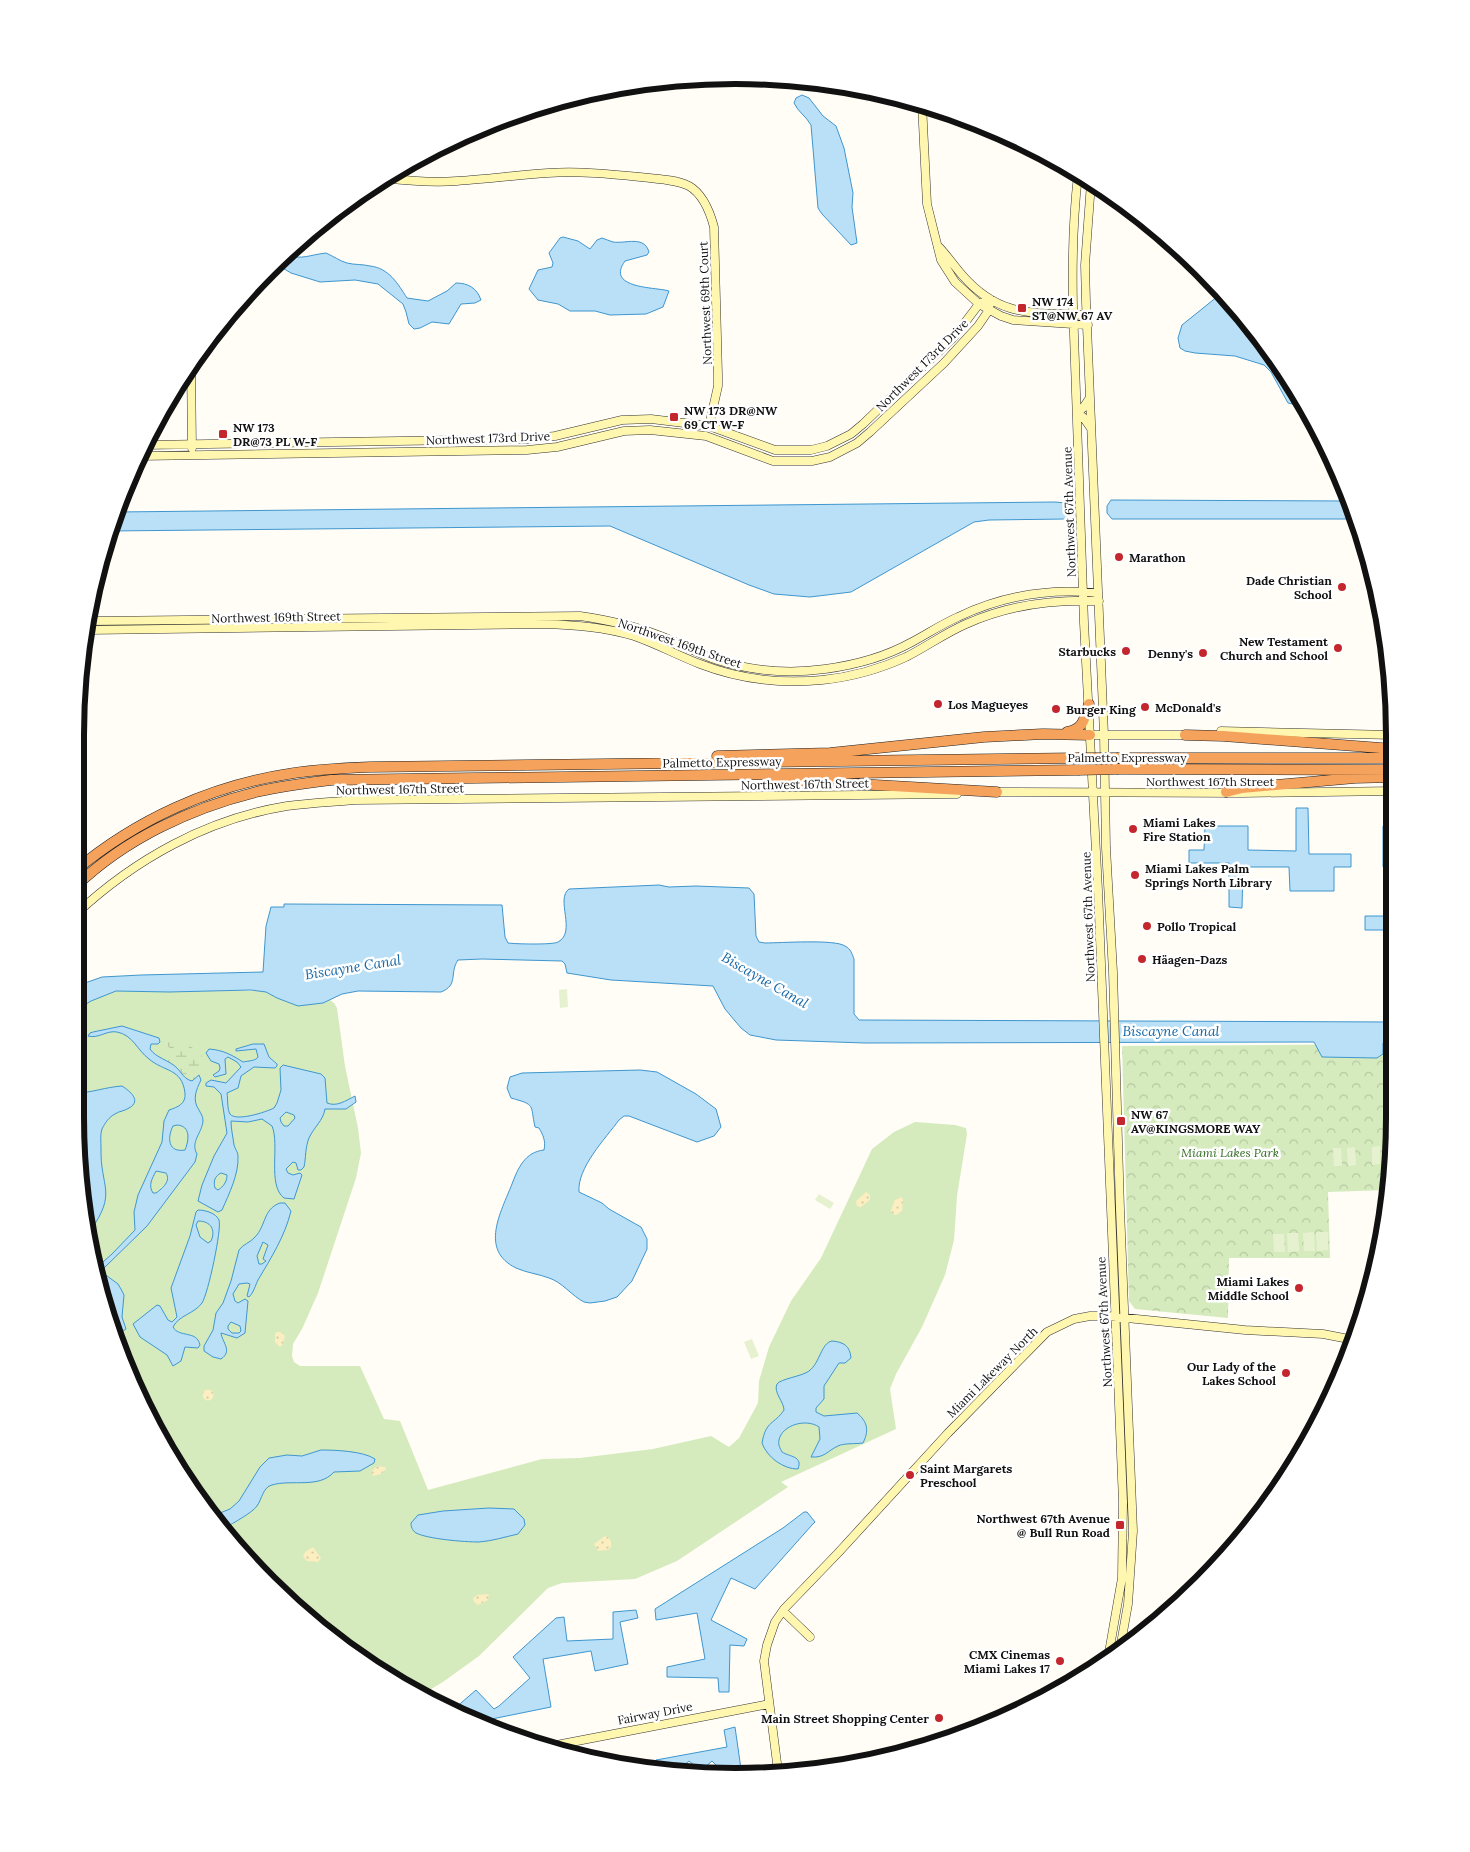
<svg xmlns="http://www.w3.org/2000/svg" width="1470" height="1852" font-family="Lora,serif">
	<defs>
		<pattern id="wetland-marsh" width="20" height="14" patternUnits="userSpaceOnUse" patternTransform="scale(1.25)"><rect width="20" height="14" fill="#d5ebbd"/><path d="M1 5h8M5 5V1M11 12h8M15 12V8" fill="none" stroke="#b6c8a1"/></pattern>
		<pattern id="sand-dots" width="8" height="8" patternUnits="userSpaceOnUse" patternTransform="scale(1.25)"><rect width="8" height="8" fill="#fbeec1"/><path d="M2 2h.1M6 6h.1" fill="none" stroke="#d6cba5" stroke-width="1.8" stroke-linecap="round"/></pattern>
		<pattern id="park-crowns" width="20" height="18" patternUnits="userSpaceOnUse" patternTransform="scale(1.25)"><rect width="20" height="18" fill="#d5ebbd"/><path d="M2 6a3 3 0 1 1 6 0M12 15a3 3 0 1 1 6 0" fill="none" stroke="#b6c8a1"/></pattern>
	</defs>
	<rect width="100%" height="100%" fill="#fffdf5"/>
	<path fill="#d5ebbd" d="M 115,990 L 273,991 L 326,997 L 334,1003 L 337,1008 L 345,1066 L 358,1128 L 361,1153 L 356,1178 L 318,1293 L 302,1329 L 293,1344 L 292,1356 L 294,1362 L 300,1366 L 360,1366 L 384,1419 L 400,1421 L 428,1490 L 542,1459 L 580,1458 L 653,1449 L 711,1436 L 729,1447 L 739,1438 L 758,1403 L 759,1381 L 769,1347 L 791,1301 L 821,1258 L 872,1149 L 894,1132 L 915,1122 L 955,1125 L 966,1128 L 967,1134 L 957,1196 L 954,1240 L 945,1275 L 922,1327 L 896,1374 L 890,1389 L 896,1429 L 781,1482 L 788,1487 L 677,1561 L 635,1579 L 562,1583 L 548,1588 L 479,1656 L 443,1682 L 421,1695 L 405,1689 L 269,1584 L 164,1447 L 98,1288 L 75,1117 L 75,1009 L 86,1001 Z"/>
	<path fill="url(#wetland-marsh)" d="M 165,1042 L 184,1042 L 193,1048 L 201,1049 L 202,1058 L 199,1075 L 192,1081 L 186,1079 L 175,1066 L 164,1059 L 168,1057 L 171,1051 L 170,1048 L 165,1044 Z"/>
	<path fill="url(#sand-dots)" d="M 866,1192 L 870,1195 L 870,1200 L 861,1207 L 857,1207 L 856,1201 Z
		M 900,1197 L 903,1199 L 902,1211 L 896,1215 L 893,1214 L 891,1211 L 894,1201 Z
		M 277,1332 L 281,1332 L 285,1336 L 283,1344 L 280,1347 L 275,1342 L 275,1334 Z
		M202.5 1395a5.5 5.5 0 1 1 11 0a5.5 5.5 0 1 1-11 0Z
		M 377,1466 L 385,1467 L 386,1469 L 381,1474 L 373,1476 L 371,1472 Z
		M 605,1536 L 609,1538 C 612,1542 613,1547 608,1550 L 598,1551 L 594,1544 Z
		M 313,1547 L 321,1558 L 318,1562 L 307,1561 L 303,1557 L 305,1552 Z
		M 488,1594 L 489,1596 L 488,1600 L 478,1605 L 474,1602 L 473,1598 L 477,1595 Z"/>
	<path fill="url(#park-crowns)" d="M 1395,1044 L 1395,1117 L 1388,1190 L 1328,1192 L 1330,1258 L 1229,1258 L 1228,1318 L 1135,1309 L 1129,1301 L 1122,1046 Z"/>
	<path fill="#e6f2cf" d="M 567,989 L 568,1007 L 560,1008 L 559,990 Z
		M 1380,1146 L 1380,1164 L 1372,1165 L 1372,1147 Z
		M 1385,1146 L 1392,1146 L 1390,1164 L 1386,1164 Z
		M 1355,1147 L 1356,1165 L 1348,1166 L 1347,1148 Z
		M 1333,1148 L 1341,1148 L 1342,1166 L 1334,1166 Z
		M 819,1194 L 834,1203 L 830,1209 L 815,1200 Z
		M 1314,1232 L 1315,1251 L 1304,1251 L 1303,1233 Z
		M 1316,1232 L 1328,1232 L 1328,1250 L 1317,1251 Z
		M 1287,1233 L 1298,1233 L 1299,1251 L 1288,1252 Z
		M 1273,1234 L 1284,1234 L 1285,1252 L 1274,1252 Z
		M 752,1339 L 759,1356 L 751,1359 L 744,1342 Z"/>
	<path fill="#b9e0f7" stroke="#3f96cf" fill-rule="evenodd" d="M 802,95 L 809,98 L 823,116 L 836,126 L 844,148 L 853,193 L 852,207 L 857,243 L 851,245 L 822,214 L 818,208 L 811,125 C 806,116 798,112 794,103 L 796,98 Z
		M 563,237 L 578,241 L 590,249 L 597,240 L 602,238 C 606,239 609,241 613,242 C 626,244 644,235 649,252 L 647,255 L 625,261 C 605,289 656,287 669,291 L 663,307 L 646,314 L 610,315 L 595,311 L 570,311 L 558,304 L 538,300 L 529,289 L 538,270 L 552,267 L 553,263 L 549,253 L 560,238 Z
		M 326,253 C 333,256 340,261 347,263 C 355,265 362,264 370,266 C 389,268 398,284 407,298 L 428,301 L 447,291 L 456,283 C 468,283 477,288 481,300 L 475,303 L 461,304 L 449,324 L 432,322 L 420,328 L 414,329 L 409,324 L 406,312 L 403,304 L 378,284 L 355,280 L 320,282 L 291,273 L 276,264 L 285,255 C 304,260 308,255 326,253 Z
		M 1223,292 L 1231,300 L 1306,404 L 1302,406 L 1288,403 L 1271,372 L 1264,365 L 1235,356 L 1195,353 L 1185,351 L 1180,348 L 1178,338 L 1182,325 Z
		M 1111,500 L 1350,501 L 1358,519 L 1112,519 L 1107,513 L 1107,506 Z
		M 1055,502 L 1066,503 L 1071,508 L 1070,516 L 1066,519 L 989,520 L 974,522 L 851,592 L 810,597 L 774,594 L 749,585 L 610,526 L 108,531 L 115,512 Z
		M 1296,808 L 1308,808 L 1309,854 L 1351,854 L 1351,867 L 1334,867 L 1334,891 L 1290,891 L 1289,867 L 1243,867 L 1242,908 L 1229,907 L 1229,863 L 1189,863 L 1189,850 L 1204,850 L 1205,826 L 1248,826 L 1248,850 L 1296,851 Z
		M 1383,826 L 1394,826 L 1394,867 L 1383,867 Z
		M 659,885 L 669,887 L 696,886 L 749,888 L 754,894 L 756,936 L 759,942 L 765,943 C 780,943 835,939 845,946 C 851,949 852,954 854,959 L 854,1014 L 859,1020 L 1395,1022 L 1395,1041 L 1385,1041 L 1383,1043 L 1383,1054 L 1377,1058 L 1322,1057 L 1314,1042 L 865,1043 L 776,1040 L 750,1035 L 741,1028 L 725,1009 L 713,986 L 611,980 L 567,973 L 565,964 L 562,961 L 482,959 L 458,960 C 449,973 459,985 441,992 L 358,991 L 342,994 L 323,1003 L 298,1006 L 277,998 L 266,992 L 251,990 L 169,992 L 116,991 L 91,1001 L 75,1011 L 75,990 L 85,983 L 102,977 L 141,975 L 263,972 L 266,926 L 271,907 L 284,907 L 284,904 L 502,905 L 505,937 L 508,943 C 515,944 553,945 558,942 C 577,932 555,899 569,889 Z
		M 1365,916 L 1394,916 L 1394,930 L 1365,930 Z
		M 122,1026 L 159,1038 L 160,1042 L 158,1044 L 151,1044 L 150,1049 C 156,1058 169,1060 177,1068 C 182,1073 184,1079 192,1081 L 199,1075 L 201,1080 C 196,1090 192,1100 199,1110 C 201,1114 203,1116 203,1121 C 202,1133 190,1142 197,1154 L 195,1162 L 147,1226 L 102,1270 L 103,1273 L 118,1284 L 121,1289 L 124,1295 L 122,1317 L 126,1329 L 117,1335 L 111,1321 L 112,1310 C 97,1297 98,1289 95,1269 L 112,1254 L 135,1230 L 134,1212 L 138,1195 L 162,1142 L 164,1121 L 169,1110 C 178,1107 186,1104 185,1093 C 182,1068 164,1072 149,1059 C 137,1050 133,1035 117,1032 C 107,1030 98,1039 88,1036 L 90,1033 L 93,1032 ZM 177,1125 C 191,1126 189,1140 185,1150 C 168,1153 167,1138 173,1126 ZM 156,1171 L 166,1173 C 171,1181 163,1188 156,1193 L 153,1193 C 148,1185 152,1179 156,1171 Z
		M 253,1044 L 264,1044 L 269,1057 L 277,1064 L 277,1066 L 275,1068 L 254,1067 L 241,1076 L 238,1088 L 227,1093 C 228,1099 227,1109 230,1114 C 236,1122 266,1112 274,1108 L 277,1103 L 281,1090 L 280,1068 L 283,1065 L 321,1074 L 325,1078 L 327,1103 C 337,1107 345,1101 355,1096 L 356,1102 L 346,1109 L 325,1109 C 323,1121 314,1127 309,1138 C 305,1148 306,1158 304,1167 L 301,1170 L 298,1170 L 296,1163 L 293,1162 L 286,1169 L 288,1173 L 293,1175 L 300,1173 L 302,1175 L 294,1199 L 284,1198 C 267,1185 280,1145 272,1126 L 262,1119 L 248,1122 L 231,1121 C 231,1129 233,1137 234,1145 C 235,1149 238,1152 238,1156 C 239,1174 229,1194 222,1210 L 218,1212 L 198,1201 L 202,1185 L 214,1156 L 227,1133 L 221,1094 L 214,1087 L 206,1086 L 206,1083 L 211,1080 L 226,1083 L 241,1067 L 237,1062 L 228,1057 L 225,1059 L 226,1074 L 215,1077 L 213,1075 L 219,1071 L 220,1068 L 219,1064 L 211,1061 L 206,1053 L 209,1049 C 223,1050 232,1055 243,1062 C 247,1061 256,1061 258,1057 L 256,1049 L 236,1051 L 236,1049 ZM 286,1112 L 294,1115 L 295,1118 L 288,1126 L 284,1126 L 281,1122 L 280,1118 ZM 221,1173 L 227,1175 C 227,1182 223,1187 218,1190 L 215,1188 C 213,1181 215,1176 221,1173 Z
		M 640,1070 L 657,1072 L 696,1094 L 716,1109 L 721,1127 L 714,1136 L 697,1142 L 629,1116 L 624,1116 L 619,1120 C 605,1139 577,1168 579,1192 L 602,1203 L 609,1209 L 641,1227 L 647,1239 L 647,1249 L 632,1281 L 617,1297 L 605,1301 L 590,1303 L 584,1302 C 572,1296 562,1282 549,1278 C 539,1274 527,1273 516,1268 C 479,1250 501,1212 512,1184 C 518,1168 525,1152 544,1150 C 546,1141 543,1135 539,1128 L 535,1127 C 530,1104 536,1105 511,1098 L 507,1088 L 510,1077 L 522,1073 Z
		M 122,1086 C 130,1091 142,1101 129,1108 C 125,1111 119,1111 115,1114 C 109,1117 105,1123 102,1129 C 100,1134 101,1142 101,1148 C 100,1188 118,1192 90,1231 L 81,1164 L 82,1153 L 79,1150 L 75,1117 L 75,1093 C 91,1093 106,1087 122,1086 Z
		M 280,1203 L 285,1203 L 291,1211 C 285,1236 271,1258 258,1280 C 255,1286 254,1292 249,1297 L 247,1296 L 250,1284 L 247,1283 L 239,1284 L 233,1294 L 235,1301 L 238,1303 L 245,1299 L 248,1301 L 245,1333 L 237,1338 L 221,1333 C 222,1342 233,1351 221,1359 L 213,1357 L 204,1351 L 204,1346 L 213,1330 L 216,1313 L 223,1303 L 231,1281 L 239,1250 C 243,1244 250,1243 255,1237 C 266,1226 263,1209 280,1203 ZM 263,1242 L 268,1245 L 263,1259 L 266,1261 L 262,1264 L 259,1264 L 257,1256 ZM 231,1322 L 240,1326 L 241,1331 L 239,1333 L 232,1333 L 228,1329 L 228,1326 Z
		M 198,1210 C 205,1210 216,1213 219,1220 C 222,1229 208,1294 202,1303 C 194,1314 179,1315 173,1327 C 179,1338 197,1330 200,1345 L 198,1348 L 185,1347 L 181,1361 L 173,1366 L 167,1355 L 140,1337 L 133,1324 L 157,1305 L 160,1306 L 168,1320 L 172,1322 L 177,1317 L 171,1288 L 190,1236 L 196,1212 ZM 198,1221 C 211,1221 216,1230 211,1241 L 208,1243 L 200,1237 L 196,1225 Z
		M 832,1341 C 844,1342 850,1346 851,1358 L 845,1363 L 839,1363 L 824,1386 L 824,1399 L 816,1408 L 816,1412 L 824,1416 L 857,1413 C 868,1422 869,1431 863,1443 C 856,1444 844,1443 838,1446 C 827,1451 825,1458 811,1457 L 820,1439 L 819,1427 C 806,1418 782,1425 779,1440 C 778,1445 780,1448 782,1452 C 790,1457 803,1456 798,1469 C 783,1469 767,1457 762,1443 C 766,1420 774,1425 784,1410 C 784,1402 773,1392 777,1384 C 780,1379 803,1376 809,1371 C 820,1363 821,1343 832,1341 Z
		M 321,1450 C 335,1450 363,1451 375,1459 L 374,1463 L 360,1471 L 334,1472 C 319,1489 292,1479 272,1485 C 263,1487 262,1499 257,1506 C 252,1513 233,1523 225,1528 L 215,1515 L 230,1509 L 239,1501 L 260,1467 L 269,1458 L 287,1455 L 302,1456 Z
		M 489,1508 L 514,1509 L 524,1519 L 525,1525 L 518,1534 C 505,1537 492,1541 479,1542 C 464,1542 428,1539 416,1533 C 412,1530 411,1527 411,1523 L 418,1515 L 443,1511 Z
		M 804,1512 L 807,1512 L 815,1522 L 812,1525 L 755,1589 L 731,1578 L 711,1620 L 747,1639 L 744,1646 L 730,1645 L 729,1692 L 719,1692 L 718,1678 L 667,1677 L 667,1667 L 705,1659 L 697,1613 L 656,1620 L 655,1609 L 783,1528 Z
		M 636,1610 L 638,1618 L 620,1622 L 628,1664 L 595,1671 L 591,1651 L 543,1659 L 551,1707 L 482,1721 L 454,1709 L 476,1690 L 494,1709 L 499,1706 L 530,1678 L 513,1657 L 556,1618 L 564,1617 L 567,1641 L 613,1639 L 613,1612 Z
		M 735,1727 L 741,1769 L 756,1769 L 757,1774 L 735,1777 L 727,1776 L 712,1761 L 701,1771 L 689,1761 L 678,1770 L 657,1767 L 656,1760 L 727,1747 L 724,1730 Z"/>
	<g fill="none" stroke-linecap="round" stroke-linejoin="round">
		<g stroke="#333" stroke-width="9">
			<path id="secondary" d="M 922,104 L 927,204 L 941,260 L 955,282 L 979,304 L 1001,316 L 1013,320 L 1088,325
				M 1078,175 C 1073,219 1072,262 1073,306 L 1084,623 L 1098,890 L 1123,1502 L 1122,1578 L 1108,1658
				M 385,178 C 409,181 433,183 457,181 C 488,179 518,175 548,173 C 579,171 610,174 640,177 C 656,179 675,179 689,186 C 703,194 710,212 714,227 L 718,374 L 718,386 L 709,426
				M 1091,183 L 1085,265 L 1086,302 L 1104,735 L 1106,848 L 1113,972 L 1120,1209 L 1133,1531 L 1128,1604 L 1120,1649
				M 938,246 C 947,255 954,266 963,276 C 1001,319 1035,312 1086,315
				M 191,364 L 192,448
				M 1089,399 L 1083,408 L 1077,413 L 1083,417 L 1090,427
				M 145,445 L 527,439 L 555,436 L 622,420 L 651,419 L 709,426 L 775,450 L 811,450 L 827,446 L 851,434 L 863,424 L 954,337 L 979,304 L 990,299
				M 140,456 L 527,450 L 557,447 L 624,431 L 650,430 L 706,436 L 773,461 L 812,461 L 830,457 L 857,443 L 870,432 L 944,363 L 978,326 L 989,310 L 990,299
				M 91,621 L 580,616 C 607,620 632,625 658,635 C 678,642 696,653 717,660 C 752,671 789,674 825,669 C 855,665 885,657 912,642 C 927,634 942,624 958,617 C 1002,596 1050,588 1098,593
				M 89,630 L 544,624 C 574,625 604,627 634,636 C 657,644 677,655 700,664 C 739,679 781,684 822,680 C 851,677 880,669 906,657 C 926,647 945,633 966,624 C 1008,605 1053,599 1099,601
				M 1221,731 L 1394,735
				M 1090,735 L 1189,735
				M 993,792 L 1242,793 L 1394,791
				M 76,914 C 135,859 207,819 287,806 C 310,803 333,802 356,800 L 957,794
				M 783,1611 L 810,1637
				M 546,1747 L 769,1704
				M 778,1771 L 764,1661 L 767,1645 L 775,1622 L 784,1609 L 838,1553 L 948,1433 L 1047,1332 L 1074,1319 L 1090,1316 L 1107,1316 L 1245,1330 L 1323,1334 L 1354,1340"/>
		</g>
		<g stroke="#222" stroke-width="11">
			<path id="highway" d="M 1067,732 C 1084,729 1084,719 1089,704
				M 1185,735 L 1223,736 L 1394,749
				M 717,756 L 830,753 L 984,737 L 1043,734 L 1090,735
				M 1118,758 L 1394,758
				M 1118,769 L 1394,770
				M 771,779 L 997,792
				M 1226,792 L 1242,788 L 1355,778 L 1394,777
				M 76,870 C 136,820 210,786 288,774 C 316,769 344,768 371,767 L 1078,758
				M 76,886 C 125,839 191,808 256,792 C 281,786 306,783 331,780 L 1078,770"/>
		</g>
		<use href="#secondary" stroke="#fff6b0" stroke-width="8"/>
		<use href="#highway" stroke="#f5a25d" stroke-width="10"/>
		<g stroke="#222" stroke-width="11" stroke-linecap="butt">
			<path id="highway-bridge" d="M 1078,758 L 1118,758
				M 1078,770 L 1118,769"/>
		</g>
		<use href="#highway-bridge" stroke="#f5a25d" stroke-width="10"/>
	</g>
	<g fill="#c4262e" stroke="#fff" stroke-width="2">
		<rect x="1017" y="303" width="10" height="10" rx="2.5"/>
		<rect x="669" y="412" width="10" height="10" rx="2.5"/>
		<rect x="218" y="429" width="10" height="10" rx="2.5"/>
		<circle cx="1119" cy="557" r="5"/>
		<circle cx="1342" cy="587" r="5"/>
		<circle cx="1338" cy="648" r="5"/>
		<circle cx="1126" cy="651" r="5"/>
		<circle cx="1203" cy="653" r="5"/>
		<circle cx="938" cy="704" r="5"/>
		<circle cx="1145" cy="707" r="5"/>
		<circle cx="1056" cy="709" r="5"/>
		<circle cx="1133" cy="829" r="5"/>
		<circle cx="1135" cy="875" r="5"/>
		<circle cx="1147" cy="926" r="5"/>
		<circle cx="1142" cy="959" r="5"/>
		<rect x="1116" y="1116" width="10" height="10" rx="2.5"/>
		<circle cx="1299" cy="1288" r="5"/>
		<circle cx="1286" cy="1373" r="5"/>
		<circle cx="910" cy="1475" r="5"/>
		<rect x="1115" y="1520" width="10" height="10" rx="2.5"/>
		<circle cx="1060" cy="1661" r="5"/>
		<circle cx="939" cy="1718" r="5"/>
	</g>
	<g text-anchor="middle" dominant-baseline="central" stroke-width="5" stroke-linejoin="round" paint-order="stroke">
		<g font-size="12" font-weight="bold" fill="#111" stroke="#fff" text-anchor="start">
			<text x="1032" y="301">NW 174<tspan x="1032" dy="14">ST@NW 67 AV</tspan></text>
			<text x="684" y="410">NW 173 DR@NW<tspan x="684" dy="14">69 CT W-F</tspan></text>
			<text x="233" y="427">NW 173<tspan x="233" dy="14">DR@73 PL W-F</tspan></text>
			<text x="1129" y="557">Marathon</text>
			<text x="1332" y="580" text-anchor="end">Dade Christian<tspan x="1332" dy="14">School</tspan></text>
			<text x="1328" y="641" text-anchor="end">New Testament<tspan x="1328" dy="14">Church and School</tspan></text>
			<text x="1116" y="651" text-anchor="end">Starbucks</text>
			<text x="1193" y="653" text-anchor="end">Denny's</text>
			<text x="948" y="704">Los Magueyes</text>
			<text x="1155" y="707">McDonald's</text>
			<text x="1066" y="709">Burger King</text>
			<text x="1143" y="822">Miami Lakes<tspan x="1143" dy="14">Fire Station</tspan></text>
			<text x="1145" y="868">Miami Lakes Palm<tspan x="1145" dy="14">Springs North Library</tspan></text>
			<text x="1157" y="926">Pollo Tropical</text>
			<text x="1152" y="959">Häagen-Dazs</text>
			<text x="1131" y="1114">NW 67<tspan x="1131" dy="14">AV@KINGSMORE WAY</tspan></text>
			<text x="1289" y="1281" text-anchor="end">Miami Lakes<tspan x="1289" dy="14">Middle School</tspan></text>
			<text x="1276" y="1366" text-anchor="end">Our Lady of the<tspan x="1276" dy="14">Lakes School</tspan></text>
			<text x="920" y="1468">Saint Margarets<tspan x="920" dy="14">Preschool</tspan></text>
			<text x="1110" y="1518" text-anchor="end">Northwest 67th Avenue<tspan x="1110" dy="14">@ Bull Run Road</tspan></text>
			<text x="1050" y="1654" text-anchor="end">CMX Cinemas<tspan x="1050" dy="14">Miami Lakes 17</tspan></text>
			<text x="929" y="1718" text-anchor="end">Main Street Shopping Center</text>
		</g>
		<g font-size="12" fill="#111" stroke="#fff">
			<text transform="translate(705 303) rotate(-92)">Northwest 69th Court</text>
			<text transform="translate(922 365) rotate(-45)">Northwest 173rd Drive</text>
			<text transform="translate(488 438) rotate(-2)">Northwest 173rd Drive</text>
			<text transform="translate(1069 512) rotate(-92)">Northwest 67th Avenue</text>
			<text transform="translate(276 617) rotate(-1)">Northwest 169th Street</text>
			<text transform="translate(680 643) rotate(19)">Northwest 169th Street</text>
			<text x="1127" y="757">Palmetto Expressway</text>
			<text transform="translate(722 762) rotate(-1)">Palmetto Expressway</text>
			<text x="1210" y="781">Northwest 167th Street</text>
			<text transform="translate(805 784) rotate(-1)">Northwest 167th Street</text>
			<text transform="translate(400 789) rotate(-1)">Northwest 167th Street</text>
			<text transform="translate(1088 917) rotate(-92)">Northwest 67th Avenue</text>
			<text transform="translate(1104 1322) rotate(-93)">Northwest 67th Avenue</text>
			<text transform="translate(992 1372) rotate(-45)">Miami Lakeway North</text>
			<text transform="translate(655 1713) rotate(-11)">Fairway Drive</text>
		</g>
		<g font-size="12" font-style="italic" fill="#2f6b1f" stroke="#fff">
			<text x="1230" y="1152">Miami Lakes Park</text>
		</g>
		<g font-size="14" font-style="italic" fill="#1768a6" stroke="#fff">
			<text transform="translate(353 967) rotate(-9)">Biscayne Canal</text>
			<text transform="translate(765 980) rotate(30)">Biscayne Canal</text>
			<text x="1171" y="1031">Biscayne Canal</text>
		</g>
	</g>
	<path d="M0 0H1470V1852H0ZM735 84H735A651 651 0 0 1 1386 735V1117A651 651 0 0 1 735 1768H735A651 651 0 0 1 84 1117V735A651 651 0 0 1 735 84Z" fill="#fff" fill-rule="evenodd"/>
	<path fill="none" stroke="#111" stroke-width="6" d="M735 84H735A651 651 0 0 1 1386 735V1117A651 651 0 0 1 735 1768H735A651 651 0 0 1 84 1117V735A651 651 0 0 1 735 84Z"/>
</svg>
